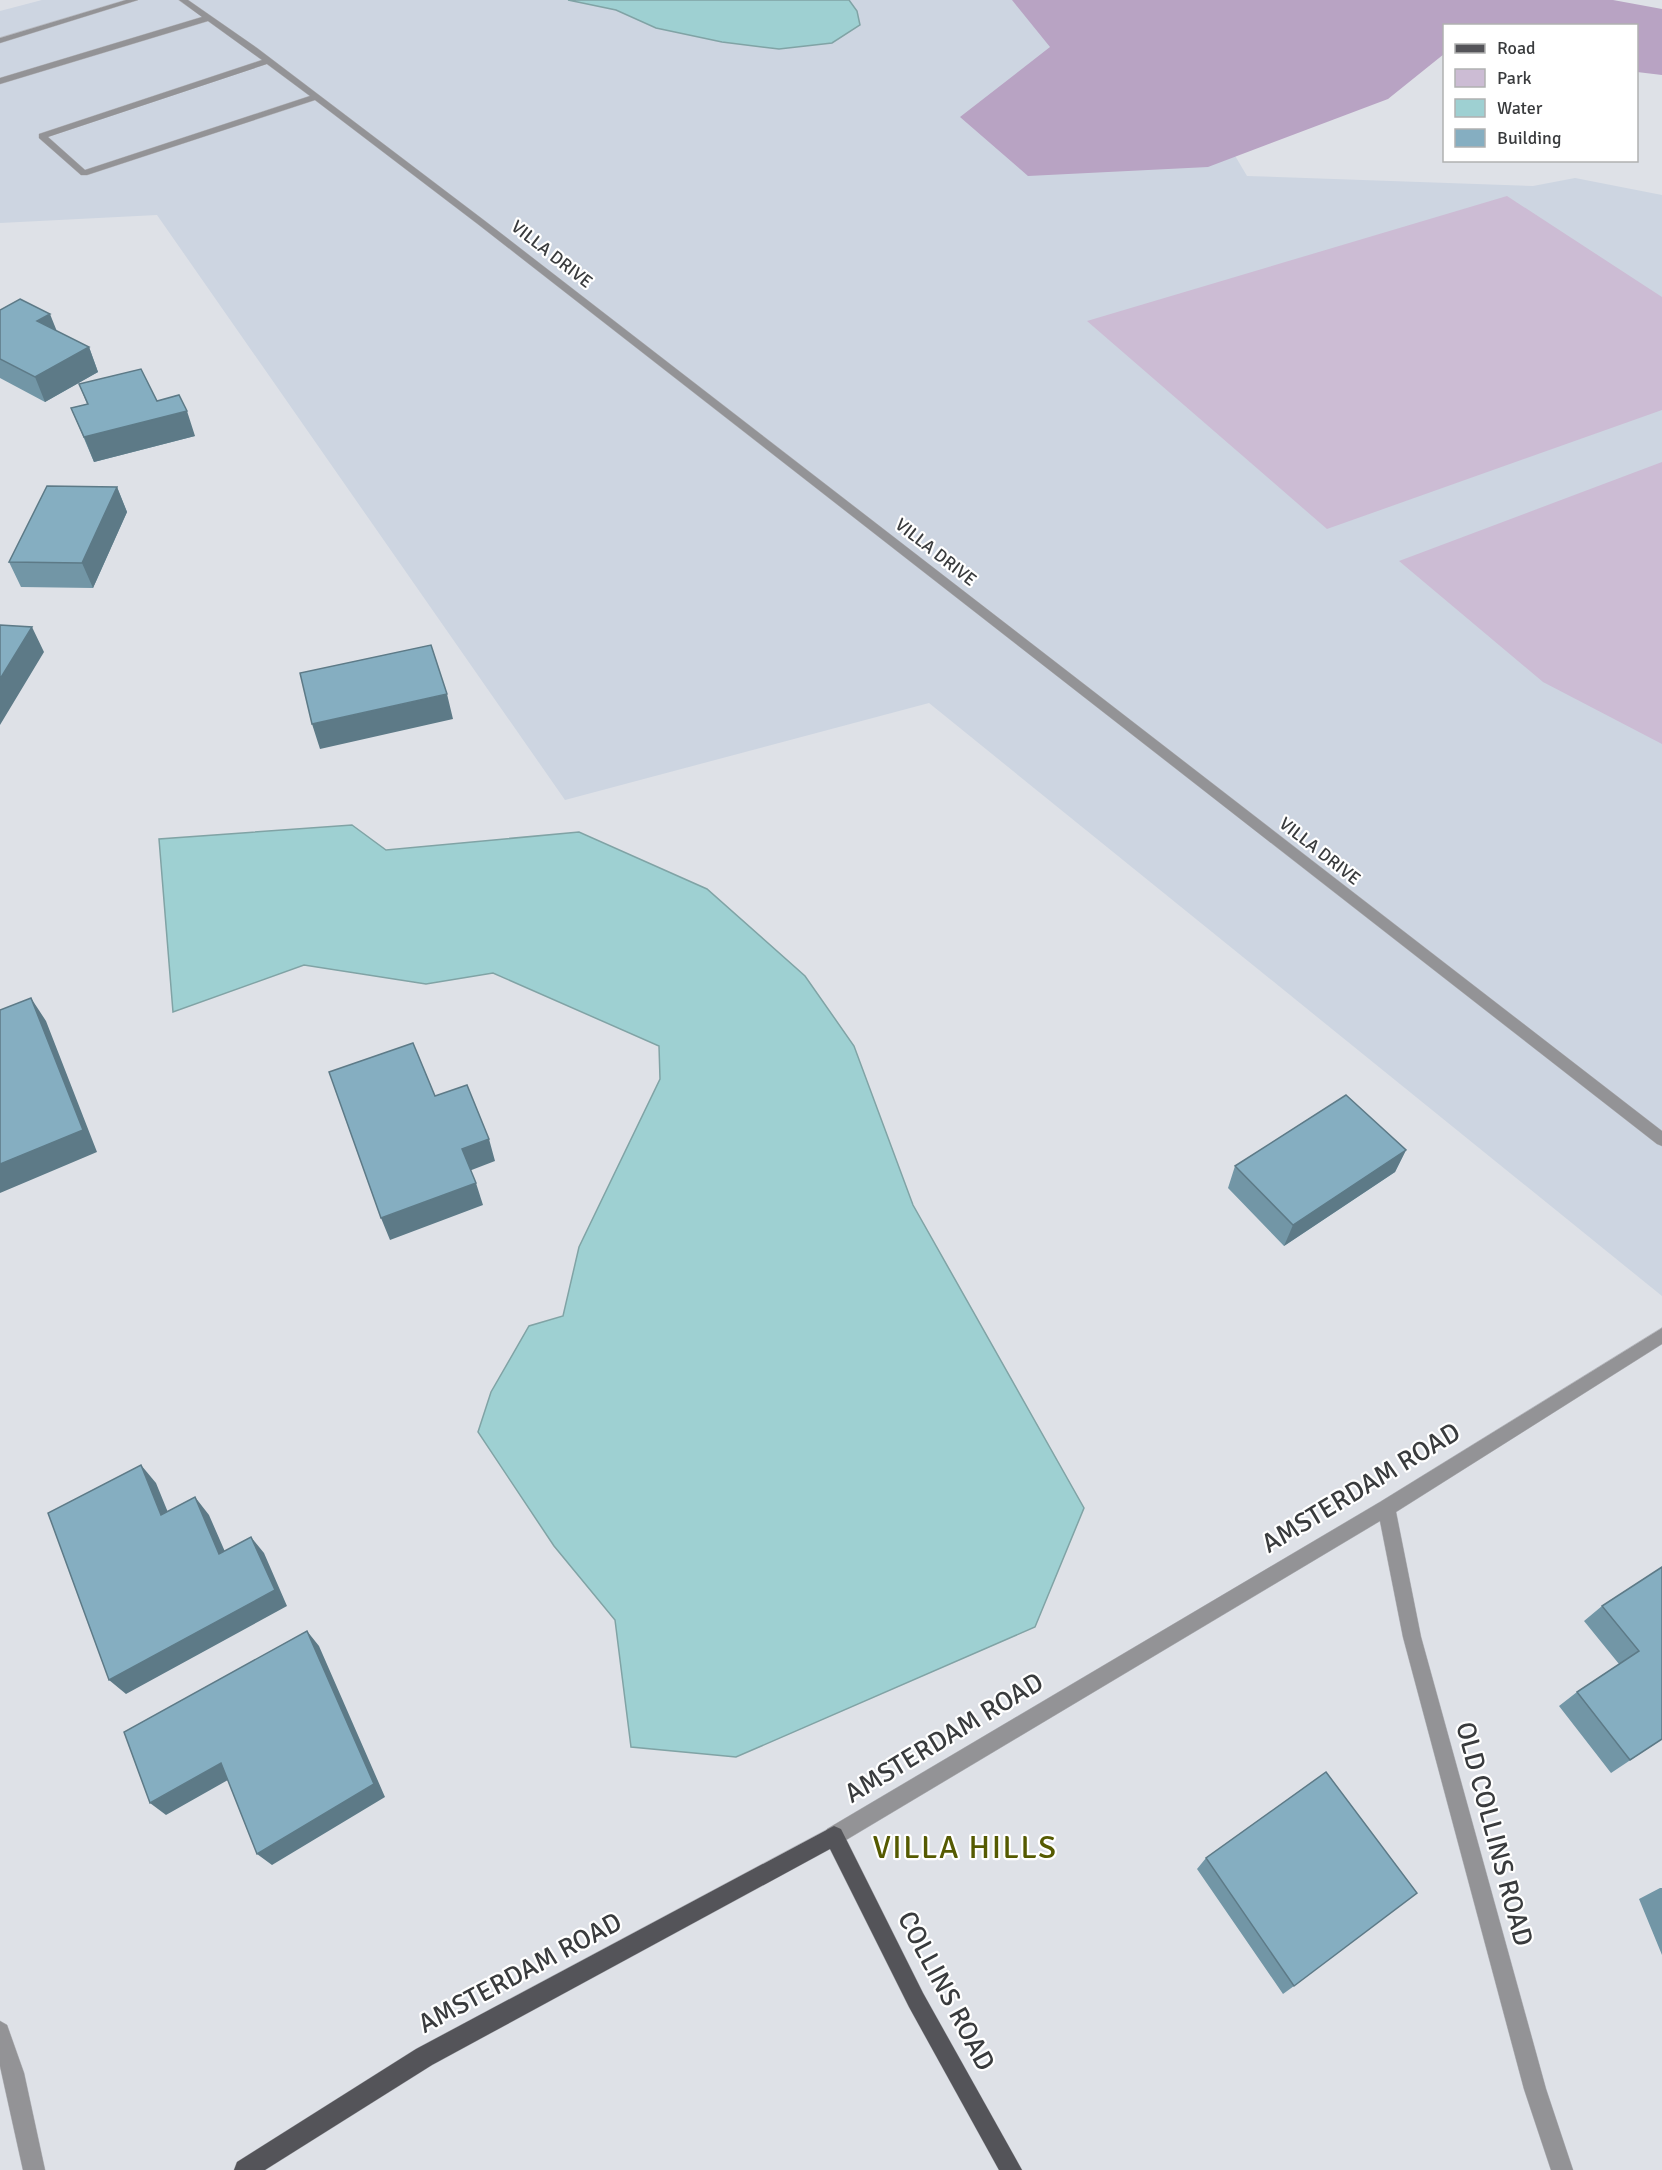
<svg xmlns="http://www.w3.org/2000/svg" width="1662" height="2170" font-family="Signika,sans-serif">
	<rect width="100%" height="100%" fill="#dee1e7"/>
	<path fill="#cdd5e1" d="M 42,0 L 1143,0 L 1247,176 L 1533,186 L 1575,178 L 1662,195 L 1662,1296 L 929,703 L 565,800 L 157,215 L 0,223 L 0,11 Z"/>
	<path fill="#ccbcd4" d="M 1507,196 L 1662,297 L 1662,410 L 1327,529 L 1087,321 Z
		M 1662,462 L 1662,744 L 1543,682 L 1399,561 Z"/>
	<path fill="#b8a3c3" d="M 1012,0 L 1613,0 L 1662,9 L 1662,75 L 1637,72 L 1636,26 L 1444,26 L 1444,54 L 1388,99 L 1208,167 L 1028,176 L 960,117 L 1050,47 Z"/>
	<path fill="#9ed0d2" stroke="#80a3a5" stroke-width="1.5" d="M 568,0 L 849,0 L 857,11 L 860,25 L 832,43 L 779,49 L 722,42 L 656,28 L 616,10 Z
		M 352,825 L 386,850 L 579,832 L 707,889 L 805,976 L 854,1046 L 913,1205 L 1084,1508 L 1035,1627 L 736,1757 L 631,1747 L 615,1620 L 554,1546 L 478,1432 L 491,1392 L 529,1326 L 563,1316 L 579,1247 L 660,1079 L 659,1046 L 493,973 L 426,984 L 304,965 L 173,1012 L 159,839 Z"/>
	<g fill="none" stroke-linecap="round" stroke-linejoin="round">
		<g stroke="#babcc2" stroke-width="1">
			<path id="minor" d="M 126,0 L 138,0 L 0,43 L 0,38 Z
				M 179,0 L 188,0 L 257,48 L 485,221 L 1662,1131 L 1662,1146 L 1657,1144 L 479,225 L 315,100 L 87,175 L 81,175 L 39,138 L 39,134 L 262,60 L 208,21 L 0,84 L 0,78 L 202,17 ZM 267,64 L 310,96 L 85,170 L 48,137 Z
				M 1662,1328 L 1662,1344 L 1396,1512 L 1421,1637 L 1546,2089 L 1573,2170 L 1551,2170 L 1524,2089 L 1403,1637 L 1380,1521 L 841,1843 L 834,1846 L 827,1843 L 824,1836 L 827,1829 L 1380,1502 Z
				M 0,2021 L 7,2025 L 24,2073 L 45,2170 L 23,2170 L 0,2066 Z"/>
		</g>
		<g stroke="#babcc2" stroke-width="1">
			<path id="major" d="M 834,1826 L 841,1829 L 923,1993 L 1022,2170 L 999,2170 L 909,2007 L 830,1849 L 432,2065 L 265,2170 L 234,2170 L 237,2162 L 416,2049 Z"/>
		</g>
		<use href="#minor" fill="#939396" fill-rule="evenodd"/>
		<use href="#major" fill="#545459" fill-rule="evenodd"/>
	</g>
	<path fill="#7296a6" d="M 0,310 L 57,331 L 89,347 L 98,372 L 45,402 L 0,378 Z
		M 79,384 L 157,401 L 195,436 L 94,462 L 71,408 L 87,404 Z
		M 117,487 L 127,512 L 93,588 L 21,587 L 9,562 Z
		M 1406,1150 L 1395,1172 L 1284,1246 L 1228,1188 L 1235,1166 Z
		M 1662,1567 L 1662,1739 L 1611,1773 L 1559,1706 L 1577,1692 L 1619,1664 L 1584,1621 L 1602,1606 Z
		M 1206,1858 L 1294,1986 L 1283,1994 L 1197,1869 Z
		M 1660,1888 L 1662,1888 L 1662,1955 L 1639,1899 Z"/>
	<path fill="#5d7a87" d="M 50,314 L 60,339 L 37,321 Z
		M 89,347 L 98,372 L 45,402 L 35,377 Z
		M 187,411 L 195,436 L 94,462 L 84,437 Z
		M 117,487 L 127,512 L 93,588 L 82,563 Z
		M 32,627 L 44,652 L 0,725 L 0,679 Z
		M 447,694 L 453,719 L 320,749 L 312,724 Z
		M 31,998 L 46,1021 L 97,1152 L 0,1193 L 0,1164 Z
		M 489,1139 L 495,1161 L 469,1171 L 462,1149 Z
		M 1406,1150 L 1395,1172 L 1284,1246 L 1293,1225 Z
		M 476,1183 L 483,1205 L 390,1240 L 381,1218 Z
		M 141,1465 L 156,1483 L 176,1532 L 161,1515 Z
		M 195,1497 L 209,1515 L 233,1570 L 219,1554 Z
		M 251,1537 L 264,1553 L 287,1606 L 126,1694 L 109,1680 Z
		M 307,1631 L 319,1646 L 385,1797 L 272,1865 L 257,1854 Z
		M 221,1763 L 235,1776 L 166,1815 L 150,1803 Z"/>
	<path fill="#85aec1" stroke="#5d7a87" stroke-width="1.5" d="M 20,299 L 50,314 L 37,321 L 89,347 L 35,377 L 0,359 L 0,310 Z
		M 141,369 L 157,401 L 179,395 L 187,411 L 84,437 L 71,408 L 88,404 L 79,384 Z
		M 47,486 L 117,487 L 82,563 L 9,562 Z
		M 0,625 L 32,627 L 0,679 Z
		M 431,645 L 447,694 L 312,724 L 300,673 Z
		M 31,998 L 83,1130 L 0,1164 L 0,1010 Z
		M 413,1043 L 435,1096 L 467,1085 L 489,1139 L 462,1149 L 476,1183 L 381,1218 L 329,1072 Z
		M 1346,1095 L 1406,1150 L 1293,1225 L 1235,1166 Z
		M 141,1465 L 161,1515 L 195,1497 L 219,1554 L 251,1537 L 275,1590 L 109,1680 L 48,1513 Z
		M 1662,1567 L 1662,1739 L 1630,1760 L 1577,1692 L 1639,1651 L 1602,1606 Z
		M 307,1631 L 374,1784 L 257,1854 L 221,1763 L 150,1803 L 124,1732 Z
		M 1326,1772 L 1417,1893 L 1294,1986 L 1206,1858 Z"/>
	<g text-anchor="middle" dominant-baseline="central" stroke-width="4.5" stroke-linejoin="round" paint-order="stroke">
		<g font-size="18" fill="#393b3d" stroke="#fff">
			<text transform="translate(552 254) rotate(38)">VILLA DRIVE</text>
			<text transform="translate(936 552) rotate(38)">VILLA DRIVE</text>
			<text transform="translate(1320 851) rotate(38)">VILLA DRIVE</text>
		</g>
		<g font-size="27" fill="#393b3d" stroke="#fff">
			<text transform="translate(1361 1488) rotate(-31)">AMSTERDAM ROAD</text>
			<text transform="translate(944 1738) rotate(-31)">AMSTERDAM ROAD</text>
			<text transform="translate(1494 1834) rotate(75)">OLD COLLINS ROAD</text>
			<text transform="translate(520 1973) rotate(-28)">AMSTERDAM ROAD</text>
			<text transform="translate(946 1991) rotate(62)">COLLINS ROAD</text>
		</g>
		<g font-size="32" letter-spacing="1.5" fill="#555a01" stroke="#fff">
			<text x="965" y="1847">VILLA HILLS</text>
		</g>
	</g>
	<rect x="1443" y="24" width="195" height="138" fill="#ffffff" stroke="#b0b1b1" stroke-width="1.5"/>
	<rect x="1455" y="44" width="30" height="9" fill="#545459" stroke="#b0b1b1" stroke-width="1.5"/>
	<text x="1497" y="54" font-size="18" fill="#393b3d">Road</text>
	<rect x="1455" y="69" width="30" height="18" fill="#ccbcd4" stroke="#b0b1b1" stroke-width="1.5"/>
	<text x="1497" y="84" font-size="18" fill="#393b3d">Park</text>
	<rect x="1455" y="99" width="30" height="18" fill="#9ed0d2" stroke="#b0b1b1" stroke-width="1.5"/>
	<text x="1497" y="114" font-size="18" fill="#393b3d">Water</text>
	<rect x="1455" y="129" width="30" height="18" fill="#85aec1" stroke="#b0b1b1" stroke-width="1.5"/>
	<text x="1497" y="144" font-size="18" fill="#393b3d">Building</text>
</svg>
